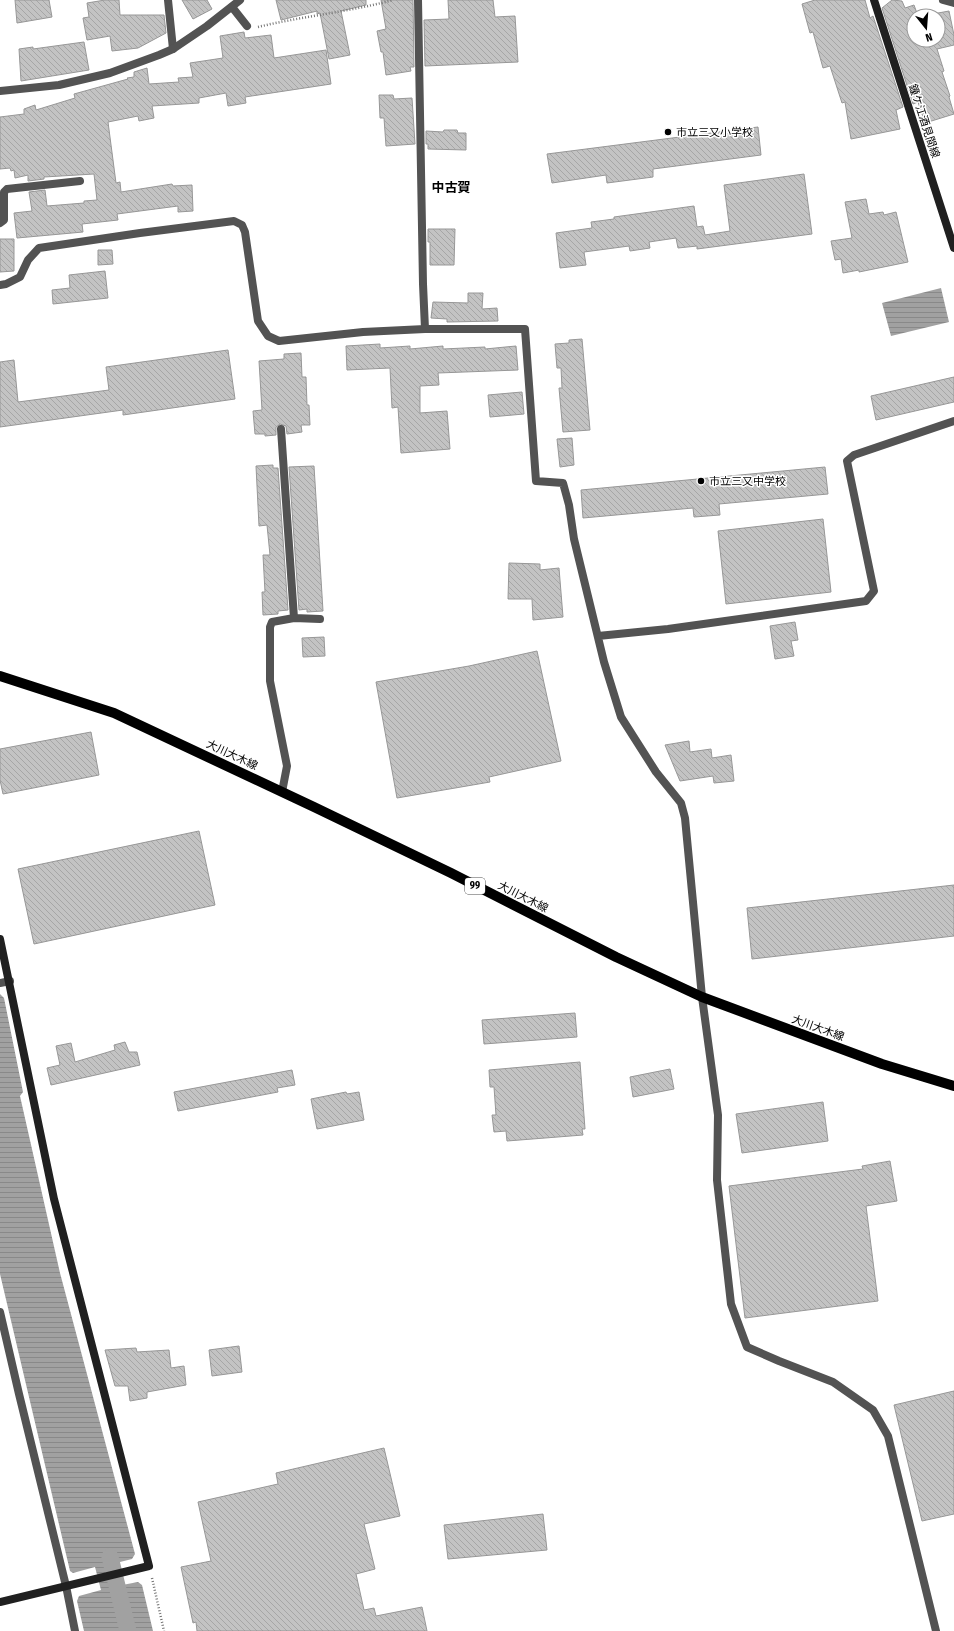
<svg xmlns="http://www.w3.org/2000/svg" width="954" height="1631" font-family="'Fira Sans Condensed','Noto Sans JP',sans-serif">
	<defs>
		<pattern id="water-rules" width="6" height="5" patternUnits="userSpaceOnUse"><rect width="6" height="5" fill="#a1a1a1"/><path d="M0 2.5h6" fill="none" stroke="#898989"/></pattern>
		<pattern id="building-back-hatch" width="6" height="6" patternUnits="userSpaceOnUse"><rect width="6" height="6" fill="#c3c3c3"/><path d="M-1 5l2 2M0 0l6 6M5-1l2 2" fill="none" stroke="#a6a6a6"/></pattern>
	</defs>
	<rect width="100%" height="100%" fill="#fff"/>
	<path fill="url(#water-rules)" d="M 941,288 L 949,322 L 891,336 L 882,303 Z
		M 0,994 L 4,998 L 23,1092 L 20,1096 L 60,1273 L 135,1554 L 132,1559 L 112,1564 L 117,1586 L 138,1582 L 142,1585 L 153,1631 L 84,1631 L 77,1601 L 79,1596 L 101,1590 L 95,1567 L 73,1573 L 70,1571 L 0,1274 Z"/>
	<g fill="none" stroke-linecap="round" stroke-linejoin="round">
		<path stroke="#a1a1a1" stroke-width="17" d="M 110,1557 L 128,1631"/>
	</g>
	<path fill="url(#building-back-hatch)" stroke="#979797" d="M 15,0 L 49,0 L 52,17 L 17,23 Z
		M 105,0 L 119,0 L 120,15 L 164,15 L 166,33 L 138,48 L 112,51 L 110,36 L 87,40 L 83,18 L 89,17 L 87,3 Z
		M 182,0 L 207,0 L 212,9 L 193,19 Z
		M 276,0 L 366,0 L 366,5 L 341,11 L 350,55 L 329,59 L 320,13 L 317,14 L 317,11 L 281,20 Z
		M 381,0 L 413,0 L 414,67 L 410,67 L 411,71 L 386,75 L 383,52 L 381,52 L 377,31 L 386,29 Z
		M 448,0 L 493,0 L 495,17 L 515,16 L 518,62 L 425,66 L 424,20 L 449,19 Z
		M 815,0 L 865,0 L 870,18 L 873,16 L 903,107 L 896,110 L 900,129 L 851,139 L 845,102 L 842,103 L 830,66 L 823,68 L 813,32 L 810,33 L 802,4 Z
		M 892,0 L 902,1 L 905,8 L 914,5 L 918,16 L 914,16 L 914,40 L 938,40 L 938,16 L 922,16 L 949,11 L 954,35 L 954,45 L 937,49 L 944,71 L 942,72 L 950,96 L 949,97 L 954,114 L 925,123 L 918,102 L 913,104 L 882,8 Z
		M 244,32 L 245,38 L 271,35 L 274,58 L 326,50 L 331,84 L 245,97 L 246,103 L 228,106 L 226,93 L 199,98 L 199,103 L 152,106 L 154,118 L 139,121 L 138,116 L 108,122 L 116,183 L 120,182 L 121,192 L 172,184 L 173,186 L 192,185 L 193,211 L 178,212 L 178,206 L 117,214 L 118,220 L 82,224 L 83,232 L 17,238 L 14,213 L 32,211 L 29,192 L 45,190 L 47,206 L 84,203 L 84,201 L 97,200 L 94,174 L 44,177 L 44,179 L 28,181 L 28,175 L 15,178 L 14,170 L 11,171 L 10,168 L 0,169 L 0,117 L 24,114 L 24,109 L 35,105 L 36,110 L 75,98 L 74,94 L 128,79 L 127,78 L 134,77 L 134,72 L 147,68 L 149,84 L 179,82 L 178,78 L 193,77 L 190,63 L 223,58 L 220,36 Z
		M 84,42 L 89,70 L 21,81 L 19,49 L 33,47 L 33,49 Z
		M 379,95 L 393,95 L 394,99 L 412,98 L 415,144 L 386,146 L 384,118 L 380,118 Z
		M 758,127 L 761,155 L 653,169 L 653,177 L 607,183 L 606,175 L 552,183 L 547,154 Z
		M 444,130 L 457,130 L 458,133 L 466,133 L 466,150 L 428,149 L 428,144 L 426,144 L 426,131 L 443,132 Z
		M 804,174 L 812,234 L 697,249 L 697,246 L 678,248 L 676,238 L 649,242 L 650,248 L 630,251 L 629,246 L 584,252 L 586,265 L 560,268 L 556,233 L 592,228 L 591,222 L 614,219 L 614,217 L 694,206 L 697,227 L 703,226 L 705,235 L 730,231 L 724,185 Z
		M 866,199 L 869,214 L 883,212 L 884,215 L 896,212 L 908,262 L 859,272 L 859,270 L 843,273 L 841,259 L 835,260 L 831,241 L 852,238 L 845,202 Z
		M 428,229 L 455,229 L 454,265 L 430,265 L 430,242 L 428,242 Z
		M 0,239 L 14,239 L 14,271 L 0,272 Z
		M 98,250 L 112,250 L 113,264 L 98,265 Z
		M 105,271 L 108,298 L 53,304 L 52,290 L 70,288 L 69,275 Z
		M 468,293 L 483,293 L 482,309 L 497,308 L 498,321 L 447,322 L 447,319 L 431,318 L 433,302 L 468,303 Z
		M 582,339 L 590,430 L 563,432 L 559,388 L 562,388 L 561,368 L 557,368 L 555,344 L 569,343 L 569,340 Z
		M 380,344 L 380,348 L 410,346 L 410,349 L 443,346 L 443,349 L 485,347 L 485,349 L 516,346 L 518,370 L 438,373 L 439,385 L 420,386 L 420,413 L 447,411 L 450,449 L 401,453 L 398,407 L 392,408 L 390,368 L 347,370 L 346,346 Z
		M 228,350 L 235,399 L 123,415 L 123,410 L 0,427 L 0,362 L 14,360 L 18,402 L 109,390 L 106,367 Z
		M 301,353 L 302,377 L 306,377 L 307,405 L 309,405 L 310,425 L 301,425 L 302,432 L 287,434 L 286,426 L 280,424 L 276,427 L 276,435 L 265,436 L 265,434 L 255,434 L 253,411 L 262,410 L 259,361 L 284,359 L 284,354 Z
		M 954,377 L 954,402 L 876,420 L 871,396 Z
		M 522,392 L 524,414 L 490,417 L 488,395 Z
		M 572,438 L 574,465 L 560,467 L 557,439 Z
		M 273,465 L 273,468 L 278,468 L 288,610 L 278,611 L 278,614 L 263,615 L 262,592 L 265,592 L 263,555 L 270,555 L 267,525 L 259,526 L 256,466 Z
		M 314,466 L 323,611 L 307,612 L 307,609 L 299,610 L 289,467 Z
		M 825,467 L 828,494 L 719,504 L 720,515 L 694,517 L 693,508 L 583,518 L 581,490 Z
		M 823,519 L 831,592 L 726,604 L 718,531 Z
		M 509,563 L 540,564 L 540,570 L 559,568 L 563,617 L 533,620 L 532,599 L 508,599 Z
		M 795,622 L 798,640 L 791,641 L 794,656 L 775,659 L 770,626 Z
		M 324,637 L 325,656 L 303,657 L 302,638 Z
		M 537,651 L 561,761 L 489,777 L 490,782 L 397,798 L 376,682 L 469,666 Z
		M 91,732 L 99,775 L 3,794 L 0,780 L 0,749 Z
		M 689,741 L 690,752 L 711,749 L 712,758 L 731,755 L 734,781 L 714,783 L 713,776 L 680,781 L 665,745 Z
		M 199,831 L 215,905 L 34,944 L 18,869 Z
		M 954,885 L 954,936 L 752,959 L 747,908 Z
		M 575,1013 L 577,1037 L 484,1044 L 482,1020 Z
		M 125,1042 L 129,1052 L 137,1052 L 140,1065 L 51,1085 L 47,1068 L 60,1065 L 56,1046 L 71,1043 L 75,1062 L 115,1050 L 114,1045 Z
		M 580,1062 L 585,1129 L 582,1129 L 583,1135 L 507,1141 L 506,1131 L 494,1132 L 492,1115 L 496,1115 L 494,1087 L 490,1087 L 489,1070 Z
		M 670,1069 L 674,1089 L 633,1097 L 630,1077 Z
		M 292,1070 L 295,1085 L 277,1088 L 278,1092 L 178,1111 L 174,1092 Z
		M 346,1092 L 347,1094 L 359,1092 L 364,1120 L 317,1129 L 311,1099 Z
		M 823,1102 L 828,1141 L 742,1153 L 736,1114 Z
		M 890,1161 L 897,1201 L 866,1206 L 878,1301 L 745,1318 L 729,1186 L 863,1169 L 862,1166 Z
		M 239,1346 L 242,1372 L 212,1376 L 209,1350 Z
		M 136,1348 L 137,1352 L 169,1350 L 171,1368 L 184,1366 L 186,1385 L 147,1392 L 147,1398 L 130,1401 L 128,1386 L 115,1386 L 105,1350 Z
		M 954,1391 L 954,1514 L 922,1521 L 894,1405 Z
		M 384,1448 L 400,1516 L 364,1524 L 375,1569 L 356,1574 L 364,1610 L 374,1608 L 376,1616 L 422,1607 L 427,1631 L 197,1631 L 196,1622 L 193,1623 L 181,1567 L 211,1561 L 198,1502 L 278,1484 L 276,1473 Z
		M 543,1514 L 547,1550 L 448,1559 L 444,1525 Z"/>
	<g fill="none" stroke-linecap="round" stroke-linejoin="round">
		<path stroke="#757575" stroke-width="2.5" stroke-dasharray="1 2" stroke-linecap="butt" d="M 258,27 C 303,16 349,12 393,0
			M 152,1578 L 164,1631"/>
		<path stroke="#535353" stroke-width="8" d="M 168,0 L 173,49
			M 232,7 L 247,26
			M 0,223 L 4,220 L 4,192 L 7,189 L 80,181
			M 281,429 L 294,618
			M 282,792 L 287,766 L 270,681 L 270,627 L 272,622 L 294,618 L 320,619"/>
		<path stroke="#535353" stroke-width="8" d="M 418,0 L 423,284 L 425,329
			M 943,0 L 954,3
			M 0,91 L 59,85 L 110,73 L 159,55 L 173,49 L 207,26 L 240,0
			M 0,285 L 6,284 L 20,277 L 28,260 L 39,248 L 140,233 L 234,221 L 242,225 L 245,232 L 258,321 L 268,336 L 279,341 L 363,332 L 425,329 L 525,329 L 536,481 L 563,483 L 569,505 L 574,539 L 604,662 L 621,717 L 656,772 L 681,803 L 685,818 L 702,997 L 718,1115 L 717,1180 L 731,1304 L 747,1347 L 779,1361 L 833,1382 L 873,1410 L 888,1436 L 936,1631
			M 598,636 L 668,629 L 866,601 L 874,591 L 847,461 L 854,455 L 954,421
			M 0,983 L 10,981
			M 0,1312 L 19,1394 L 66,1586 L 75,1631"/>
		<path stroke="#202020" stroke-width="8" d="M 874,0 L 954,248
			M 0,939 L 54,1199 L 149,1566 L 0,1602"/>
		<path stroke="#000" stroke-width="10" d="M 0,676 L 114,713 L 314,807 L 451,873 L 616,957 L 702,997 L 882,1064 L 954,1086"/>
	</g>
	<g fill="#000" stroke="#fff" stroke-width="1.5">
		<circle cx="668" cy="132" r="4"/>
		<circle cx="701" cy="481" r="4"/>
	</g>
	<g text-anchor="middle" dominant-baseline="central" stroke-width="3" stroke-linejoin="round" paint-order="stroke">
		<rect fill="#fff" stroke="#4c4c4c" stroke-width="1" x="465" y="878" width="20" height="16" rx="3"/>
		<g font-size="10" font-weight="bold" fill="#000">
			<text x="475" y="886">99</text>
		</g>
		<g font-size="11" fill="#000" stroke="#fff">
			<text transform="translate(924 121) rotate(72)">鐘ケ江酒見間線</text>
			<text transform="translate(232 755) rotate(25)">大川大木線</text>
			<text transform="translate(523 897) rotate(27)">大川大木線</text>
			<text transform="translate(818 1028) rotate(20)">大川大木線</text>
		</g>
		<g font-size="11" fill="#000" stroke="#fff" text-anchor="start">
			<text x="676" y="132">市立三又小学校</text>
			<text x="709" y="481">市立三又中学校</text>
		</g>
		<g font-size="13" font-weight="bold" fill="#000" stroke="#fff">
			<text x="451" y="187">中古賀</text>
		</g>
	</g>
	<g transform="translate(926 28) rotate(163)"><circle r="19" fill="#ffffff" stroke="#999999"/>
	<path d="M0-3L7 15L0 10L-7 15Z" fill="#000000"/>
	<text y="-6" font-size="11" font-weight="bold" text-anchor="middle" fill="#000000">N</text>
	</g>
</svg>
